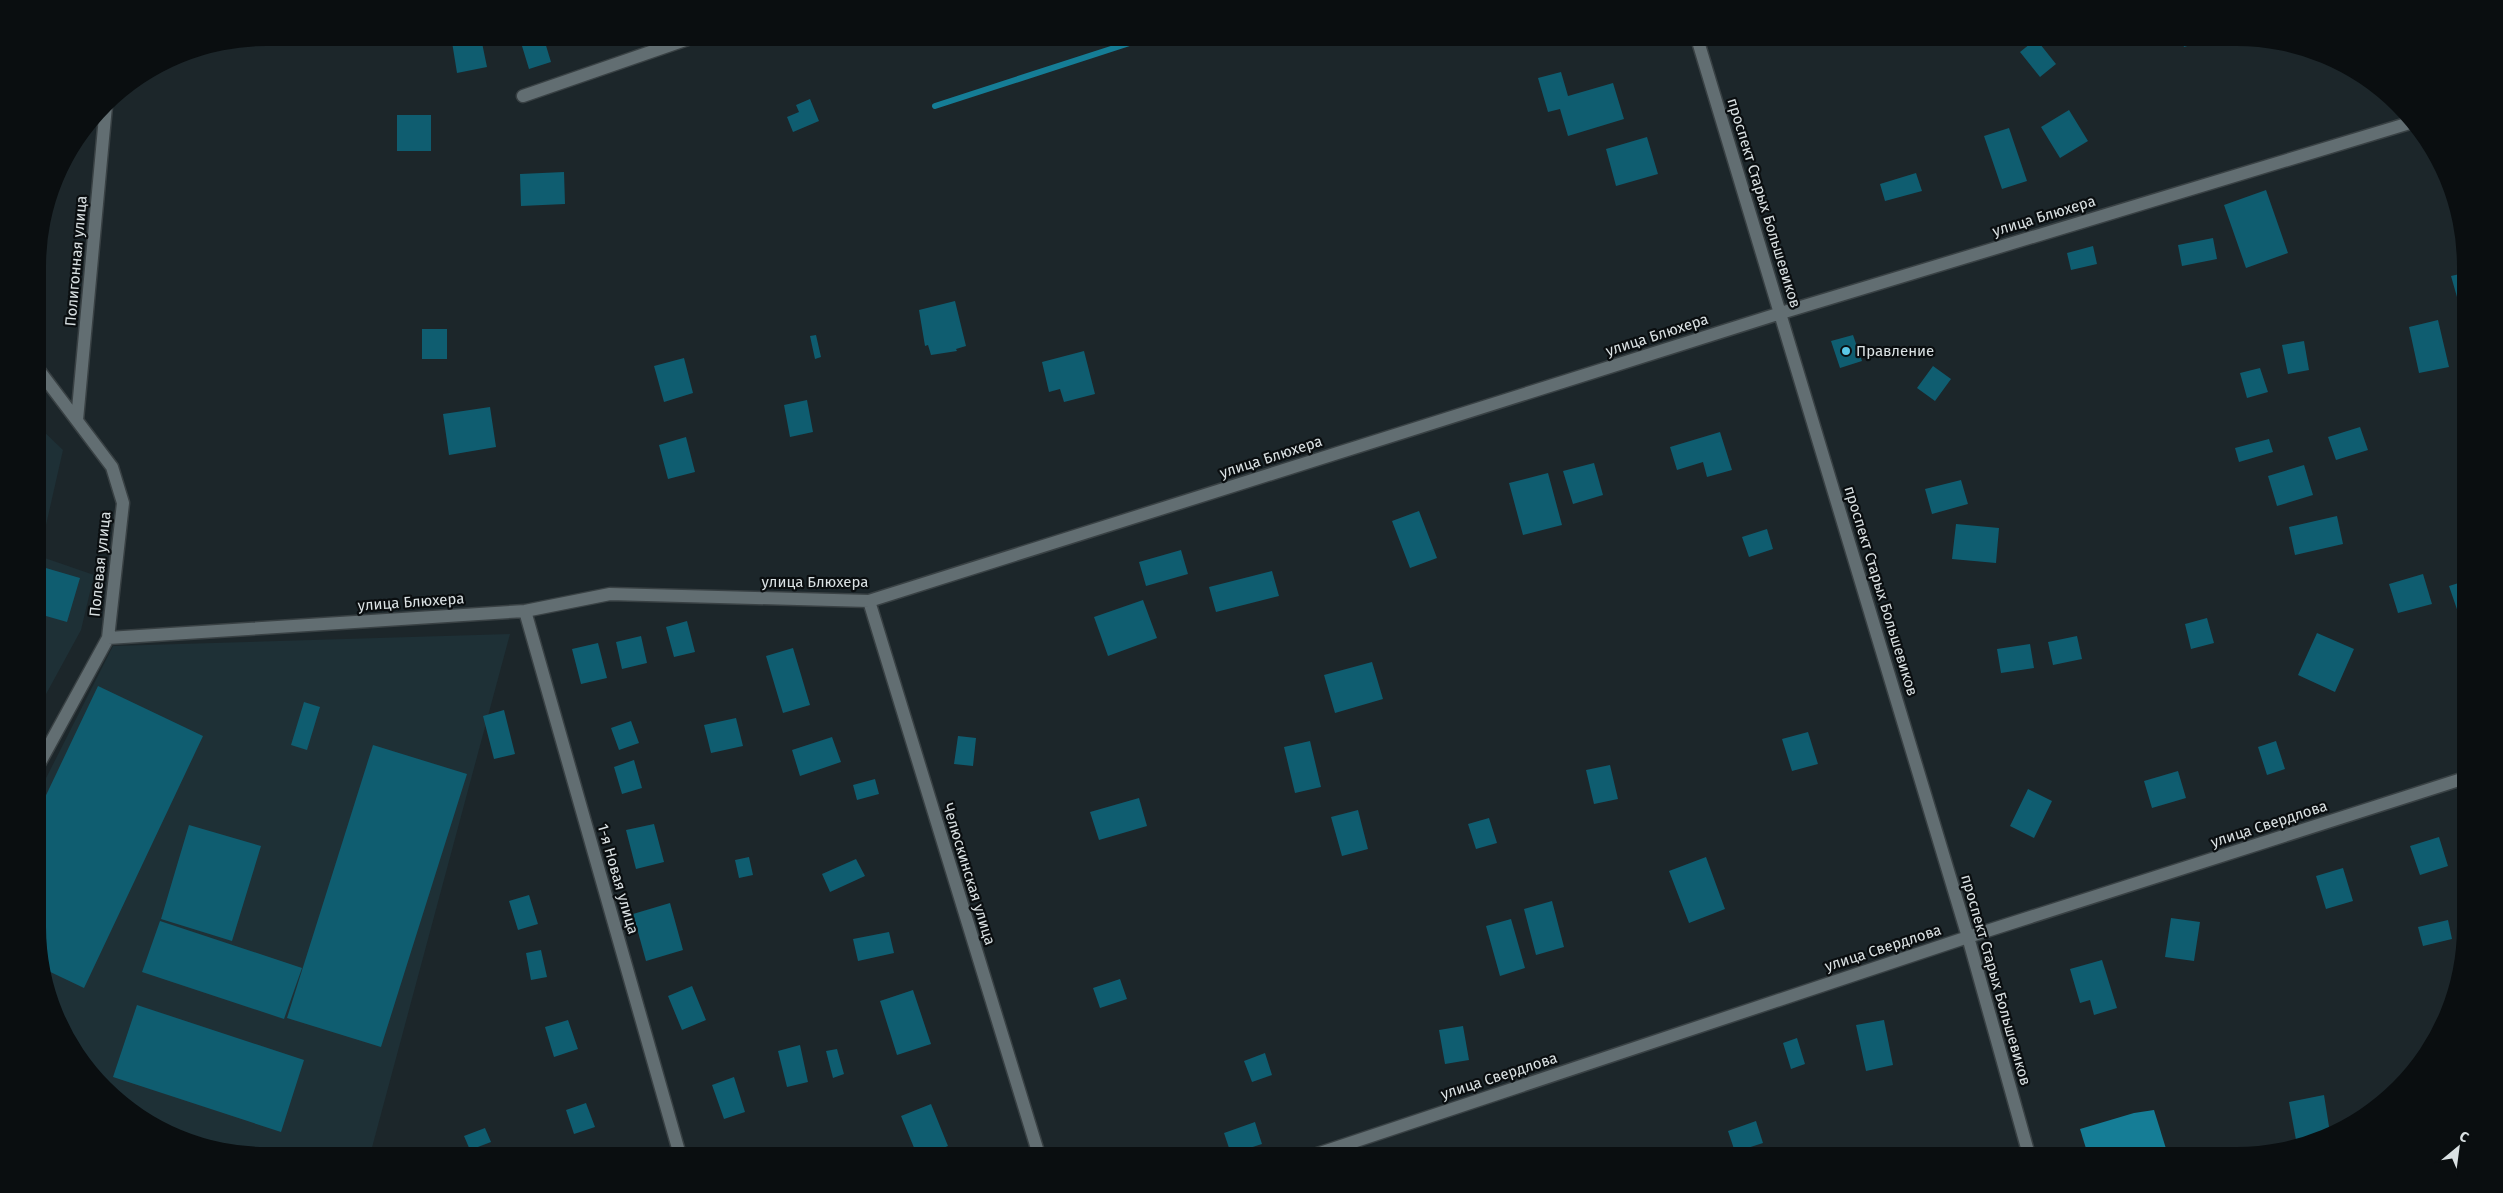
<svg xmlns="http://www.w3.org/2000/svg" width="2503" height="1193" font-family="'Fira Sans',sans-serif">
	<rect width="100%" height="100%" fill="#1c262a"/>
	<path fill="#1e3036" d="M 38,426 L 63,450 L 39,556 L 94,575 L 81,630 L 39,707 Z
		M 510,634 L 370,1155 L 266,1155 L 179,1138 L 127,1108 L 85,1066 L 55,1014 L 40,957 L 39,792 L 113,646 Z"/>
	<path fill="#157d96" d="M 2154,1110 L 2168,1155 L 2088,1155 L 2080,1129 L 2134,1113 Z"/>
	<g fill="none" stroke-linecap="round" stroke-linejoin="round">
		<path stroke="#157d96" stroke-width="6" d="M 935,106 L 1145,38"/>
	</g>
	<path fill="#0f5d70" d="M 481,38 L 487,67 L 457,73 L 452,42 Z
		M 2181,38 L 2210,38 L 2210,39 L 2184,47 Z
		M 544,39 L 551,62 L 529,69 L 522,46 Z
		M 2036,39 L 2056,64 L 2040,77 L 2020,52 Z
		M 1561,72 L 1568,96 L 1613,83 L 1624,119 L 1568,136 L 1560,109 L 1548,112 L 1538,78 Z
		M 810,99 L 819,121 L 793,132 L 787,117 L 799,112 L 796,105 Z
		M 2069,110 L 2088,141 L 2060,158 L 2041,127 Z
		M 397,115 L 431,115 L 431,151 L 397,151 Z
		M 2009,128 L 2027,181 L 2002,189 L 1984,136 Z
		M 1647,137 L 1658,174 L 1616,186 L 1606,149 Z
		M 564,172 L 565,204 L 521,206 L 520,174 Z
		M 1916,173 L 1922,191 L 1885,201 L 1880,184 Z
		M 2266,190 L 2288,253 L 2246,268 L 2224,205 Z
		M 2213,238 L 2217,259 L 2182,266 L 2178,245 Z
		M 2093,246 L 2097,264 L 2071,270 L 2067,253 Z
		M 2464,273 L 2464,303 L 2459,304 L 2451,276 Z
		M 955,301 L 966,346 L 956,349 L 957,351 L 931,355 L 928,345 L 925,346 L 919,310 Z
		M 2438,320 L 2449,367 L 2419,373 L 2409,327 Z
		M 422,329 L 447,329 L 447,359 L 422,359 Z
		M 816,335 L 821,357 L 815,359 L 810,336 Z
		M 1853,335 L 1862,361 L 1840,368 L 1831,341 Z
		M 2304,341 L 2309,370 L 2288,374 L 2282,345 Z
		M 1084,351 L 1095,394 L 1064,402 L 1060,389 L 1049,392 L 1042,362 Z
		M 684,358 L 693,393 L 664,402 L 654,366 Z
		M 1933,366 L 1951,379 L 1935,401 L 1917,388 Z
		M 2260,368 L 2268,392 L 2247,398 L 2240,373 Z
		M 807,400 L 813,432 L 790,437 L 784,405 Z
		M 490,407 L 496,447 L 449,455 L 443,414 Z
		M 2360,427 L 2368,450 L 2336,460 L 2328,437 Z
		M 1720,432 L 1732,470 L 1707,477 L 1703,462 L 1677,470 L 1670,447 Z
		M 686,437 L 695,472 L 668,479 L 659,445 Z
		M 2269,439 L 2273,452 L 2239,462 L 2235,448 Z
		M 1594,463 L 1603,495 L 1573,504 L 1563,471 Z
		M 2304,465 L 2313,495 L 2277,506 L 2268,476 Z
		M 1548,473 L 1562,525 L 1523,535 L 1509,483 Z
		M 1961,480 L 1968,504 L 1932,514 L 1925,489 Z
		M 1419,511 L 1437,558 L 1410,568 L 1392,521 Z
		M 2337,516 L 2343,544 L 2295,555 L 2289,527 Z
		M 1956,524 L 1999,528 L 1996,563 L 1952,559 Z
		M 1767,529 L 1773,549 L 1749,557 L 1742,537 Z
		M 1181,550 L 1188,574 L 1146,586 L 1139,562 Z
		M 39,566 L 80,578 L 67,622 L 39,614 Z
		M 1272,571 L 1279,596 L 1216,612 L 1209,587 Z
		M 2423,574 L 2432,604 L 2398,613 L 2389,584 Z
		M 2465,581 L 2465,620 L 2461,621 L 2449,586 Z
		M 1143,600 L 1157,638 L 1108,656 L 1094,617 Z
		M 2207,618 L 2214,643 L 2191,649 L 2185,624 Z
		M 687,621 L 695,652 L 674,657 L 666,627 Z
		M 2317,633 L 2354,649 L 2335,692 L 2298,675 Z
		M 641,636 L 647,663 L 622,669 L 616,642 Z
		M 2077,636 L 2082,659 L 2053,665 L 2048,642 Z
		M 598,643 L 607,678 L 581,684 L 572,649 Z
		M 2030,644 L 2034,668 L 2001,673 L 1997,649 Z
		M 793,648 L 810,705 L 783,713 L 766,656 Z
		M 1372,662 L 1383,699 L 1335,713 L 1324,675 Z
		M 98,686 L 203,736 L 84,988 L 42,968 L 39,957 L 39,810 Z
		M 304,702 L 320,707 L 307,750 L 291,745 Z
		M 504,710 L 515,754 L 494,759 L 483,716 Z
		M 736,718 L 743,746 L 711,753 L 704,725 Z
		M 631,721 L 639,743 L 619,750 L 611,728 Z
		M 1808,732 L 1818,764 L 1792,771 L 1782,739 Z
		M 958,736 L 976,738 L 973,766 L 954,764 Z
		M 832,737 L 841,762 L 800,776 L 792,750 Z
		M 1310,741 L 1321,787 L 1295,793 L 1284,747 Z
		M 2276,741 L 2285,769 L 2267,775 L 2258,747 Z
		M 373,745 L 467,774 L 381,1047 L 287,1018 Z
		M 634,760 L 642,788 L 622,794 L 614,767 Z
		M 1610,765 L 1618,799 L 1594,804 L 1586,770 Z
		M 2178,771 L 2186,798 L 2152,808 L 2144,781 Z
		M 875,779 L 879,794 L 857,800 L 853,785 Z
		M 2028,789 L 2052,801 L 2034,838 L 2010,826 Z
		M 1139,798 L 1147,826 L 1099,840 L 1090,812 Z
		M 1358,810 L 1368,849 L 1342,856 L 1331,817 Z
		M 1489,818 L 1497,843 L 1476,849 L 1468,824 Z
		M 654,824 L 664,862 L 636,869 L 626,830 Z
		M 189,825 L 261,846 L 232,941 L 161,919 Z
		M 2439,837 L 2448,866 L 2420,875 L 2410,846 Z
		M 749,857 L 753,875 L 739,878 L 735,860 Z
		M 1706,857 L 1725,909 L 1689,923 L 1669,871 Z
		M 856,859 L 865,876 L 830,892 L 822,874 Z
		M 2343,868 L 2353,901 L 2326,909 L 2316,876 Z
		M 529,895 L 538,924 L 518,930 L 509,901 Z
		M 1552,901 L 1564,947 L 1536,955 L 1524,909 Z
		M 670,903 L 683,950 L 646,961 L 633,914 Z
		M 2171,918 L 2200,922 L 2194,961 L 2165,957 Z
		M 1511,919 L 1525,968 L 1500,976 L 1486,926 Z
		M 2448,920 L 2452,939 L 2423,946 L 2418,927 Z
		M 160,921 L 302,968 L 284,1019 L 142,972 Z
		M 889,932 L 894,953 L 858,961 L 853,939 Z
		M 541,950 L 547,977 L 531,980 L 526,953 Z
		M 2102,960 L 2117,1008 L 2094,1015 L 2090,1000 L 2080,1003 L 2070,969 Z
		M 1120,979 L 1127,999 L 1100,1008 L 1093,988 Z
		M 692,986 L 706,1020 L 682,1030 L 668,996 Z
		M 913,990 L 931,1044 L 897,1055 L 880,1001 Z
		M 137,1005 L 304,1060 L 281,1132 L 113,1077 Z
		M 568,1020 L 578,1049 L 554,1057 L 545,1027 Z
		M 1884,1020 L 1893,1065 L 1866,1071 L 1856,1025 Z
		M 1463,1026 L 1469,1060 L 1445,1064 L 1439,1030 Z
		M 1797,1038 L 1805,1064 L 1791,1069 L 1783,1043 Z
		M 800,1045 L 808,1082 L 787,1087 L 778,1051 Z
		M 837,1049 L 844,1074 L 833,1078 L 826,1051 Z
		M 1265,1053 L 1272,1075 L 1252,1082 L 1244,1061 Z
		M 734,1077 L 745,1112 L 724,1119 L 712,1085 Z
		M 2324,1095 L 2330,1133 L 2296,1140 L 2289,1102 Z
		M 586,1103 L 595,1127 L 574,1134 L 566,1110 Z
		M 931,1104 L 948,1146 L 926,1155 L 917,1155 L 901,1116 Z
		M 1756,1121 L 1763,1143 L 1735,1152 L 1728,1131 Z
		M 1255,1122 L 1262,1144 L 1231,1154 L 1224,1133 Z
		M 485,1128 L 491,1142 L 470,1150 L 464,1136 Z"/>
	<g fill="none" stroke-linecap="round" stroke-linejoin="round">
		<g stroke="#394144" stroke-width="15">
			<path id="minor" d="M 1697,38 L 1968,937 L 2029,1155
				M 523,96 L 691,38
				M 38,369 L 112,467 L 123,503 L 108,638 L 39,764
				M 77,420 L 106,106
				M 869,601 L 1039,1155
				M 525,611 L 680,1155
				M 108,638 L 525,611 L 610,594 L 869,601 L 1781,313 L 2413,122
				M 1314,1155 L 1968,937 L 2465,778"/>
		</g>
		<use href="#minor" stroke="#626e72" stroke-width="12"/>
	</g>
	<circle fill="#5bc8e7" stroke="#0a0e10" stroke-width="2" cx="1846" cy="351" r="5"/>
	<g text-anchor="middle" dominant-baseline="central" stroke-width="4.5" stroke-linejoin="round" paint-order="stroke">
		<g font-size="15" fill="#dae1e3" stroke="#0a0e10">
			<text transform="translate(1764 203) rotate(73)">проспект Старых Большевиков</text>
			<text transform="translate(2044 216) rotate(-17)">улица Блюхера</text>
			<text transform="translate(76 261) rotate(-85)">Полигонная улица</text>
			<text transform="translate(1657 335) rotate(-18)">улица Блюхера</text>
			<text transform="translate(1271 457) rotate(-18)">улица Блюхера</text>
			<text transform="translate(100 564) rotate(-84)">Полевая улица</text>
			<text x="815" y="582">улица Блюхера</text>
			<text transform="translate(1881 591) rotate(73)">проспект Старых Большевиков</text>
			<text transform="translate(411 602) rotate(-4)">улица Блюхера</text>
			<text transform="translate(2269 824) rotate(-18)">улица Свердлова</text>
			<text transform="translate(969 874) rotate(73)">Челюскинская улица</text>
			<text transform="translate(618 879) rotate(74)">1-я Новая улица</text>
			<text transform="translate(1883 948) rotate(-18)">улица Свердлова</text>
			<text transform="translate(1996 980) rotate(74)">проспект Старых Большевиков</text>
			<text transform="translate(1499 1076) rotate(-18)">улица Свердлова</text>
		</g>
		<g font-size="15" fill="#dae1e3" stroke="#0a0e10" text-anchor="start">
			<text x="1856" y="351">Правление</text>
		</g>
	</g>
	<path d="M0 0H2503V1193H0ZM266 46H2237A220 220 0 0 1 2457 266V927A220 220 0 0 1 2237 1147H266A220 220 0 0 1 46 927V266A220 220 0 0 1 266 46Z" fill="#0a0e10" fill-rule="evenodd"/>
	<g transform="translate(2458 1148) rotate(29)" stroke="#0a0e10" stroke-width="4" paint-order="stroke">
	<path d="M0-4L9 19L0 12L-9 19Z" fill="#dae1e3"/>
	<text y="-8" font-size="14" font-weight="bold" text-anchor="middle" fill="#dae1e3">С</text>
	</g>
</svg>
